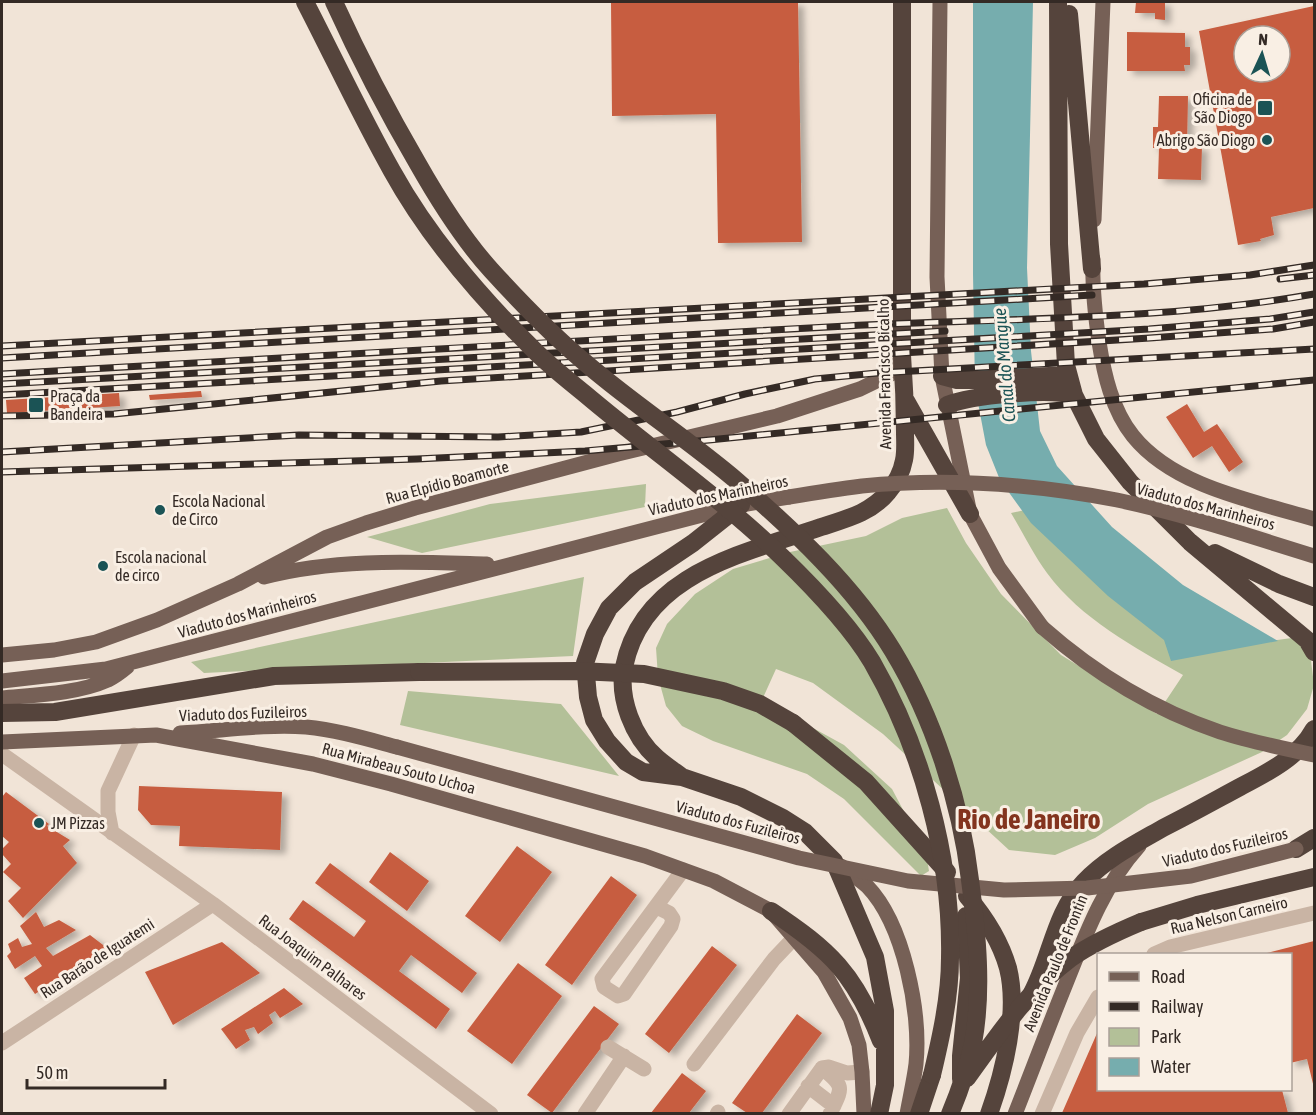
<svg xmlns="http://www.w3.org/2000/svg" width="1316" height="1115" font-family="'Asap Condensed',sans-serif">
	<defs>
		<filter id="shadow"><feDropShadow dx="6" dy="4" stdDeviation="3" flood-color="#0004"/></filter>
	</defs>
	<rect width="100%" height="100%" fill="#f1e4d7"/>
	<path fill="#b3c098" d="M 646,484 L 645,507 L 422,553 L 367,537 L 490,504 Z
		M 947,508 L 966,543 L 1001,594 L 1061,655 L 1157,714 L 1183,675 C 1134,647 1081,619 1047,573 C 1033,554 1023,533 1011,513 L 1034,508 L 1187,652 L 1299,637 L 1310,652 L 1314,685 L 1307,709 L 1287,735 L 1262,752 L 1148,804 L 1095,838 L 1055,855 L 1009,850 L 883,734 L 813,683 L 776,669 L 762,700 L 844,745 L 892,789 L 926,853 L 929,871 L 921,876 L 844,799 L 807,774 L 713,741 L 682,726 L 666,706 L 658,677 L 656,648 L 667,624 L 695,594 L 733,569 L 790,552 L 866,536 L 902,518 Z
		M 584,577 L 573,656 L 204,673 L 191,662 Z
		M 408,691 L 561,704 L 619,776 L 400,725 Z"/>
	<path fill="#76adae" d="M 973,2 L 1033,2 L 1027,268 L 1031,351 L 1040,431 L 1057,466 L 1112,527 L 1183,585 L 1278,641 L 1171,661 L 1164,640 L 1108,596 L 1031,523 L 1000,480 L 986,445 L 975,387 L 973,274 Z"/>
	<path fill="#c75d3f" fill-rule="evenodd" filter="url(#shadow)" d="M 611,2 L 798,2 L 802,242 L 718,243 L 716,114 L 612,116 Z
		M 1136,2 L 1165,2 L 1165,20 L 1155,19 L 1155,13 L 1135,13 Z
		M 1314,6 L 1314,208 L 1271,217 L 1274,235 L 1260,239 L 1261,241 L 1238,245 L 1199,31 ZM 1244,36 L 1280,36 L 1280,72 L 1244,72 Z
		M 1127,32 L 1185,33 L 1185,47 L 1190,47 L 1190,65 L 1184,65 L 1185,71 L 1127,71 Z
		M 1159,96 L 1188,96 L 1187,146 L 1202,146 L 1201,180 L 1158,179 L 1159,148 L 1153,148 L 1153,127 L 1158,127 Z
		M 201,391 L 202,397 L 150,400 L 149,395 Z
		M 119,393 L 120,406 L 7,413 L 6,400 Z
		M 1187,404 L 1204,432 L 1217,424 L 1243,462 L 1229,472 L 1212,446 L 1193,458 L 1166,417 Z
		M 139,786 L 282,792 L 280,850 L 179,846 L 180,826 L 151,825 L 138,810 Z
		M 6,792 L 49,824 L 47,826 L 70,840 L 63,846 L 77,863 L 23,918 L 8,901 L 21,888 L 3,872 L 11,864 L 2,854 L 2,849 L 9,842 L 2,836 L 2,797 Z
		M 517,846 L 552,872 L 500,942 L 465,916 Z
		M 390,852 L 429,881 L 407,911 L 369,882 Z
		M 330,863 L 477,973 L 462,993 L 411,955 L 399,971 L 450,1009 L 436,1029 L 289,919 L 303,900 L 354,937 L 366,921 L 315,883 Z
		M 611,876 L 637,895 L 572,985 L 545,965 Z
		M 36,912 L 44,927 L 59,920 L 76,930 L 46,948 L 53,956 L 90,935 L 107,948 L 35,994 L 24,978 L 42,966 L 35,956 L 15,969 L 7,956 L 11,952 L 8,944 L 18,938 L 22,947 L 32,944 L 20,926 Z
		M 1314,941 L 1314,1088 L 1307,1059 L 1290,1063 L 1290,954 L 1263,954 Z
		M 222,942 L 260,973 L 173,1025 L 145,972 Z
		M 712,946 L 737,965 L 669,1053 L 645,1034 Z
		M 518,963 L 562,996 L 512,1064 L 467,1031 Z
		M 284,988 L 303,1004 L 280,1018 L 275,1011 L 269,1015 L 273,1023 L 258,1034 L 254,1027 L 245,1030 L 250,1040 L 236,1049 L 221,1029 Z
		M 594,1006 L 619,1024 L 552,1113 L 527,1095 Z
		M 797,1014 L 822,1033 L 762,1113 L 747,1113 L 732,1103 Z
		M 1098,1031 L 1098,1090 L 1282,1090 L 1288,1113 L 1062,1113 Z
		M 682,1073 L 706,1091 L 689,1113 L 651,1113 Z"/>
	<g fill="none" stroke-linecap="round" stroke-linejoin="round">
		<path stroke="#c9b4a4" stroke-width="15" d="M 2,754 L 213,904 L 491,1114
			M 112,833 L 108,812 L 108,791 L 134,735
			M 657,907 L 669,913 L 673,919 L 671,926 L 624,994 L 618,996 L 604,987 L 602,979 L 683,870
			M 1154,954 L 1170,947 L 1314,913
			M 2,1043 L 213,904
			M 608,1047 L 644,1069
			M 694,1064 L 774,959 L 794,938
			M 822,1068 C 846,1087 842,1088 830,1114
			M 808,1086 L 834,1106
			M 585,1114 L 624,1056
			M 717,1114 L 718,1112
			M 789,1114 L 822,1068 L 829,1067 L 847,1073 L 862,1072
			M 1042,1114 L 1077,1033 L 1098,997"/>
		<path stroke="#766056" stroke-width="15" d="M 940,2 L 937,277 L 942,376 L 970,514 L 999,568 L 1042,627
			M 1094,220 L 1103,2
			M 1093,259 C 1092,287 1095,314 1099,342 C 1104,374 1112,410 1133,436 C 1174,487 1254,501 1314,519
			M 264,577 C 336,558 413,562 487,564
			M 2,655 L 54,650 L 96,642 L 157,620 L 238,584 L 327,537 L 366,523 L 415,508 L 618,454 L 777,416 L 860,389 L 895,372 L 902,355
			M 2,681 L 106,669 L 741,505 L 789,497
			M 2,698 C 34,695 77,694 108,680 C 114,677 121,672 127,667
			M 180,733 C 221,731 264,724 306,727 C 337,730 367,739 397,747
			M 2,742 L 156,735 L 313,764 L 391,784 L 645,856 L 714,881 L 771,911 L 824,972 L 850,1018 L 859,1045 L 862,1072 L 864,1114
			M 841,866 C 850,873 859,879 867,886 C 904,924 921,1013 916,1064 C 914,1080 910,1097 907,1114
			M 1015,1114 C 1032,1071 1048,1028 1065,986 C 1085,936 1103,886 1139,846"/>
		<path stroke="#55443c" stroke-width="18" d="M 1058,2 L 1059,244 L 1066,365 L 1074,395 L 1096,439 L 1130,482 L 1190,542 L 1307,640 L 1314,652
			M 1069,14 L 1092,269
			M 942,376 L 957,380 L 973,380 L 1068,375
			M 906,401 L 970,514
			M 947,405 C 972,395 1048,388 1074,395
			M 741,505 L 693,543 L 635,582 L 609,608 L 595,634 L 585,663 L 588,697 L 594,720 L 607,741 L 626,762 L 643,772 L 682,777 L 741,797 L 783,818 L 805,832 L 834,861 L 875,957 L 885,1011 L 885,1085 L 879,1114
			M 1215,553 L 1279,584 L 1314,597
			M 2,713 L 55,712 L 274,676 L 419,672
			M 793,723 L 866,782 L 947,872
			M 682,777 C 674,771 665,765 657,758 C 633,737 618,698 624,667 C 643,573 743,554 821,527 C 846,519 871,513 888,492 C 896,483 902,471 904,460 C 906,451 905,441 905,432 C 905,406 904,381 902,355 L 902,2
			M 1296,849 L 1314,838
			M 967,896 C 985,917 1000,940 1008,968 C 1019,1012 1004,1072 989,1114
			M 771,911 C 830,950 855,974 881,1041
			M 1141,922 L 1197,905 L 1314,877
			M 1032,993 C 1051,957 1055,912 1084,882 C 1107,858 1135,844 1163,828 C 1189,815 1214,801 1240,787 C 1267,773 1299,757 1314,729
			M 961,1079 L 961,1056 L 969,978 L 966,916
			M 919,1114 L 932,1075"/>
		<g stroke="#342a25" stroke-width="7">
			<path id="rail" d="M 1280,279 L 1314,275
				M 2,346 L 1144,284 L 1250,275 L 1314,265
				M 2,358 L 1092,295
				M 2,374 C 283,358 565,341 847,326 C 1001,318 1163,321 1314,294
				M 2,384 L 945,331
				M 2,395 L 1149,329 L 1270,319 L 1314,312
				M 2,416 L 114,414 L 441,381 L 1150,338 L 1273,329 L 1314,322
				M 2,452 L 299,435 L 498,437 L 581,432 L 677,412 L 745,394 L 815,379 L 877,373 L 1314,349
				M 2,472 L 417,459 L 585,451 L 709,440 L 1314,380"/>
		</g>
		<use href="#rail" stroke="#f9efe4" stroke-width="4.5" stroke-dasharray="14" stroke-linecap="butt"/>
		<path stroke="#766056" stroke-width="15" d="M 789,497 C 813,493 838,489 862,486 C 946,478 1034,484 1117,500 C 1184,514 1249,536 1314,556
			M 1042,627 C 1094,673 1155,710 1220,732 C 1251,742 1283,748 1314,755
			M 397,747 L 799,858 L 908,881 L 1004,890 L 1087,888 L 1191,876 L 1296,849"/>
		<path stroke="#55443c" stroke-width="18" d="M 305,2 C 334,58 361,116 392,171 C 429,238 481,298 535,351 C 550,366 568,380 585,394 C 650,449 721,498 782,557 C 812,586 851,627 872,662 C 922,749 952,858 950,958 C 950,997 941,1037 932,1075
			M 334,2 C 359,57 387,111 418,164 C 439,201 462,238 491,270 C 521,303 553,336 588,365 C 636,406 689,440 737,481 C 794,531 853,585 893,651 C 933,717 961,803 970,880 C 977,932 983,991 973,1043 C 968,1067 960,1090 950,1114
			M 419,672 L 578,671 L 644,674 L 723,691 L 760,704 L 793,723
			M 967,1078 C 998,1035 1028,990 1071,958 C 1093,943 1117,932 1141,922"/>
	</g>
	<g fill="#1b5355" stroke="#f9efe4" stroke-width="2">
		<rect x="1257" y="100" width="16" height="16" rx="3"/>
		<circle cx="1267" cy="140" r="6"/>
		<rect x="28" y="397" width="16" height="16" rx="3"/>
		<circle cx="160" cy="510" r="6"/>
		<circle cx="103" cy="566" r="6"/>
		<circle cx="39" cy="823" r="6"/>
	</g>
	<g text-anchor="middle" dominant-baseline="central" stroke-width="6" stroke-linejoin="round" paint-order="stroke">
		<g font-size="16" fill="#342a25" stroke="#f9efe4" text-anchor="start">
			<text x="1252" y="99" text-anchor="end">Oficina de<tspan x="1252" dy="18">São Diogo</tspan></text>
			<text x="1255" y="140" text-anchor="end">Abrigo São Diogo</text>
			<text x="50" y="396">Praça da<tspan x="50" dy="18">Bandeira</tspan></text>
			<text x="172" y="501">Escola Nacional<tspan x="172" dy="18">de Circo</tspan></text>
			<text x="115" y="557">Escola nacional<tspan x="115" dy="18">de circo</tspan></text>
			<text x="51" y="823">JM Pizzas</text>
		</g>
		<g font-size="16" fill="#342a25" stroke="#f9efe4">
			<text transform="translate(884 374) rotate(-91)">Avenida Francisco Bicalho</text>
			<text transform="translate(447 482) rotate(-15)">Rua Elpídio Boamorte</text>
			<text transform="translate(718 495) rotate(-12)">Viaduto dos Marinheiros</text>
			<text transform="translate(1206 506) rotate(15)">Viaduto dos Marinheiros</text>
			<text transform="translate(247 614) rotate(-15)">Viaduto dos Marinheiros</text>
			<text transform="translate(243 713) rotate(-2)">Viaduto dos Fuzileiros</text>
			<text transform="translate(399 768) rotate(15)">Rua Mirabeau Souto Uchoa</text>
			<text transform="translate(738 822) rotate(15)">Viaduto dos Fuzileiros</text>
			<text transform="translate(1225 847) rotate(-13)">Viaduto dos Fuzileiros</text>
			<text transform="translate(1229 915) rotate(-13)">Rua Nelson Carneiro</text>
			<text transform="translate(313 957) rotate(37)">Rua Joaquim Palhares</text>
			<text transform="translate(97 958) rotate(-33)">Rua Barão de Iguatemi</text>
			<text transform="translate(1055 963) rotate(-68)">Avenida Paulo de Frontin</text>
		</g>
		<g font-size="18" font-style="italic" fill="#1b5355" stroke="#f9efe4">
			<text transform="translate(1004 365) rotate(-95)">Canal do Mangue</text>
		</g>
		<g font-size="28" font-weight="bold" fill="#83341e" stroke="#f9efe4">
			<text x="1029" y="819">Rio de Janeiro</text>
		</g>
	</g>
	<rect width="1316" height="1115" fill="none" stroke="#342a25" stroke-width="6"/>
	<rect x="1097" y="953" width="195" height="138" fill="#f9efe4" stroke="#aaa098" stroke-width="1.5"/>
	<rect x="1109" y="972" width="30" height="9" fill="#766056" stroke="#aaa098" stroke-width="1.5"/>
	<text x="1151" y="983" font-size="18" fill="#342a25">Road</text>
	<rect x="1109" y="1002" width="30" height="9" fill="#342a25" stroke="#aaa098" stroke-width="1.5"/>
	<text x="1151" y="1013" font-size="18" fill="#342a25">Railway</text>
	<rect x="1109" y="1028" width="30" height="18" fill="#b3c098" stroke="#aaa098" stroke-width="1.5"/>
	<text x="1151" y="1043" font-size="18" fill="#342a25">Park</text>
	<rect x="1109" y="1058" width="30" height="18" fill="#76adae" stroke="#aaa098" stroke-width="1.5"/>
	<text x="1151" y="1073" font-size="18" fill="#342a25">Water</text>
	<g transform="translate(1262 54) rotate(4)"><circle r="28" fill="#f9efe4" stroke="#aaa098" stroke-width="1.5"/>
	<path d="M0-4.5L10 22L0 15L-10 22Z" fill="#1b5355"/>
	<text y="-9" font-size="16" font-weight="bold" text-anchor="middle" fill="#342a25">N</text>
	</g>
	<path d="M27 1079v9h138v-9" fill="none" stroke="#342a25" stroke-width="3"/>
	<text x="36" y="1079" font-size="18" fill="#342a25" stroke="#f9efe4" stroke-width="4.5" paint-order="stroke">50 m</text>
</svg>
